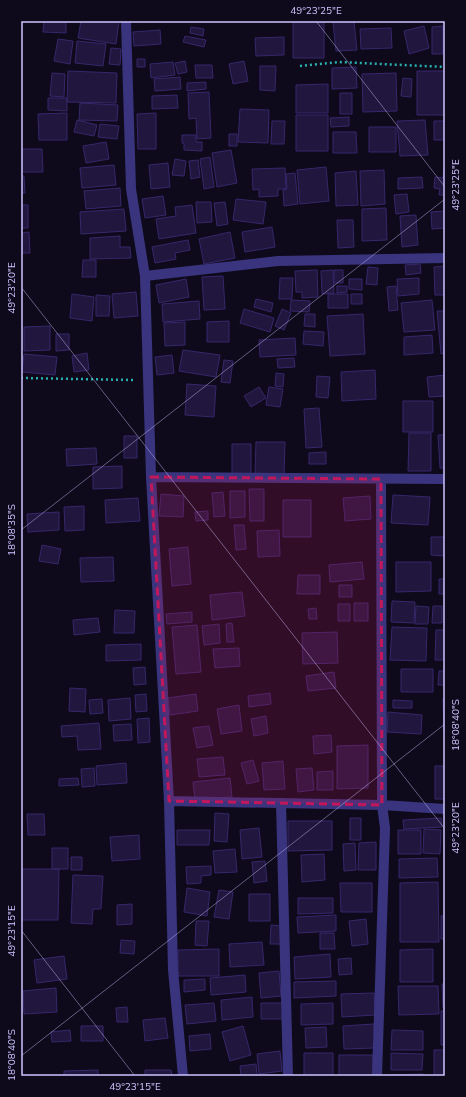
<svg xmlns="http://www.w3.org/2000/svg" width="466" height="1097" font-family="'Nunito Sans',sans-serif">
	<rect width="100%" height="100%" fill="#0e0a1c"/>
	<path fill="#20163e" stroke="#37276a" d="M 44,21 L 66,21 L 66,33 L 43,32 Z
		M 81,21 L 119,21 L 116,44 L 78,38 Z
		M 293,21 L 324,21 L 324,58 L 293,58 Z
		M 354,21 L 357,50 L 336,51 L 333,22 Z
		M 424,26 L 429,48 L 409,54 L 404,31 Z
		M 443,26 L 443,54 L 432,54 L 432,27 Z
		M 191,27 L 204,29 L 203,36 L 190,33 Z
		M 391,28 L 392,48 L 361,49 L 360,29 Z
		M 160,30 L 161,44 L 134,46 L 133,32 Z
		M 185,36 L 206,40 L 204,47 L 183,42 Z
		M 284,37 L 284,55 L 256,56 L 255,38 Z
		M 58,39 L 73,41 L 70,64 L 54,61 Z
		M 77,41 L 106,44 L 103,66 L 75,63 Z
		M 111,48 L 121,49 L 120,65 L 109,64 Z
		M 137,59 L 145,59 L 145,67 L 137,67 Z
		M 185,61 L 187,72 L 178,74 L 175,63 Z
		M 244,61 L 248,81 L 233,84 L 229,64 Z
		M 173,62 L 175,75 L 151,78 L 150,64 Z
		M 195,65 L 212,65 L 213,78 L 196,78 Z
		M 260,66 L 276,66 L 275,91 L 260,90 Z
		M 356,67 L 357,88 L 332,89 L 332,68 Z
		M 68,71 L 117,73 L 116,103 L 67,102 Z
		M 417,71 L 445,71 L 445,115 L 417,115 Z
		M 52,73 L 65,74 L 64,97 L 50,96 Z
		M 396,73 L 397,111 L 363,112 L 362,74 Z
		M 180,77 L 181,89 L 155,91 L 154,79 Z
		M 403,78 L 412,79 L 411,97 L 401,96 Z
		M 206,82 L 206,89 L 187,91 L 187,83 Z
		M 328,84 L 328,113 L 296,113 L 296,85 Z
		M 209,92 L 211,138 L 197,139 L 196,118 L 189,119 L 188,93 Z
		M 340,93 L 352,93 L 352,114 L 340,114 Z
		M 177,95 L 178,108 L 152,109 L 152,96 Z
		M 48,98 L 67,98 L 67,111 L 48,110 Z
		M 80,103 L 118,105 L 117,121 L 79,120 Z
		M 240,109 L 269,110 L 268,143 L 238,142 Z
		M 67,113 L 67,140 L 39,140 L 38,114 Z
		M 156,113 L 156,149 L 138,149 L 137,114 Z
		M 296,115 L 328,115 L 328,151 L 296,151 Z
		M 349,117 L 349,126 L 331,127 L 330,118 Z
		M 77,120 L 97,125 L 94,136 L 74,132 Z
		M 425,120 L 428,155 L 400,156 L 397,121 Z
		M 272,121 L 285,121 L 284,144 L 271,144 Z
		M 434,121 L 445,121 L 445,140 L 434,140 Z
		M 100,124 L 119,126 L 117,139 L 98,137 Z
		M 369,127 L 396,127 L 396,152 L 369,152 Z
		M 333,132 L 356,132 L 357,153 L 333,153 Z
		M 229,134 L 237,134 L 237,146 L 229,146 Z
		M 182,135 L 196,135 L 196,142 L 202,142 L 202,151 L 184,150 L 184,143 L 182,143 Z
		M 106,142 L 109,159 L 86,163 L 83,146 Z
		M 21,149 L 42,149 L 43,172 L 21,172 Z
		M 231,150 L 237,183 L 217,187 L 212,153 Z
		M 210,157 L 214,187 L 204,189 L 200,159 Z
		M 175,159 L 186,161 L 184,176 L 172,175 Z
		M 198,160 L 200,177 L 191,179 L 189,161 Z
		M 168,163 L 170,187 L 151,189 L 149,165 Z
		M 114,165 L 116,185 L 82,188 L 80,168 Z
		M 326,167 L 329,201 L 300,204 L 297,170 Z
		M 285,168 L 286,189 L 278,189 L 278,196 L 259,197 L 259,189 L 253,190 L 252,169 Z
		M 444,168 L 445,168 L 445,195 L 439,195 L 440,189 L 434,188 L 435,177 L 443,178 Z
		M 384,170 L 385,204 L 361,206 L 360,171 Z
		M 356,171 L 358,205 L 336,206 L 335,173 Z
		M 295,173 L 298,204 L 284,206 L 283,190 L 287,189 L 286,174 Z
		M 21,176 L 24,176 L 25,193 L 21,193 Z
		M 422,177 L 423,188 L 398,189 L 398,178 Z
		M 120,188 L 121,206 L 86,209 L 84,191 Z
		M 407,194 L 409,212 L 396,214 L 394,195 Z
		M 163,196 L 166,215 L 145,218 L 142,199 Z
		M 236,199 L 266,202 L 263,224 L 233,220 Z
		M 196,202 L 211,202 L 212,222 L 197,223 Z
		M 225,202 L 228,224 L 217,226 L 214,203 Z
		M 21,205 L 28,205 L 28,228 L 21,228 Z
		M 192,205 L 196,233 L 159,239 L 156,219 L 176,216 L 175,207 Z
		M 386,208 L 387,240 L 362,241 L 362,209 Z
		M 124,209 L 126,231 L 81,234 L 80,212 Z
		M 445,211 L 445,228 L 432,229 L 431,212 Z
		M 416,215 L 418,245 L 402,247 L 400,216 Z
		M 337,220 L 353,220 L 354,247 L 338,248 Z
		M 272,227 L 275,247 L 245,252 L 242,232 Z
		M 29,232 L 30,253 L 21,253 L 21,233 Z
		M 230,232 L 235,258 L 204,264 L 199,239 Z
		M 120,236 L 120,247 L 130,247 L 131,258 L 90,259 L 90,238 Z
		M 188,240 L 190,250 L 175,253 L 176,259 L 155,263 L 152,247 Z
		M 83,260 L 96,260 L 96,277 L 82,277 Z
		M 420,264 L 421,273 L 406,275 L 405,265 Z
		M 445,266 L 445,295 L 435,295 L 434,267 Z
		M 368,267 L 378,268 L 377,285 L 366,284 Z
		M 317,270 L 318,297 L 302,298 L 302,292 L 296,292 L 295,271 Z
		M 333,270 L 334,293 L 322,294 L 321,271 Z
		M 334,270 L 343,270 L 343,283 L 334,283 Z
		M 223,276 L 225,309 L 204,310 L 202,277 Z
		M 280,278 L 293,278 L 292,299 L 279,299 Z
		M 419,278 L 419,294 L 398,296 L 397,279 Z
		M 186,279 L 189,297 L 159,303 L 156,285 Z
		M 349,279 L 362,279 L 362,290 L 349,289 Z
		M 337,286 L 347,286 L 347,292 L 337,293 Z
		M 396,286 L 398,310 L 389,311 L 387,287 Z
		M 136,292 L 138,316 L 114,318 L 112,294 Z
		M 72,294 L 94,297 L 92,321 L 70,318 Z
		M 328,294 L 348,294 L 348,308 L 328,308 Z
		M 351,294 L 362,294 L 362,304 L 351,304 Z
		M 96,295 L 110,296 L 109,316 L 96,316 Z
		M 256,299 L 273,303 L 271,312 L 254,307 Z
		M 291,300 L 310,301 L 309,312 L 290,311 Z
		M 432,300 L 435,330 L 404,332 L 401,303 Z
		M 199,301 L 200,319 L 163,322 L 162,304 Z
		M 244,309 L 274,318 L 270,332 L 240,323 Z
		M 282,309 L 291,313 L 284,330 L 275,326 Z
		M 437,311 L 445,311 L 445,353 L 441,354 Z
		M 305,314 L 315,314 L 315,327 L 304,326 Z
		M 363,314 L 365,354 L 330,356 L 327,316 Z
		M 229,321 L 229,342 L 207,342 L 207,322 Z
		M 185,322 L 185,345 L 165,346 L 164,323 Z
		M 50,326 L 50,350 L 24,351 L 24,327 Z
		M 304,331 L 324,332 L 323,346 L 303,344 Z
		M 56,334 L 69,334 L 69,350 L 56,351 Z
		M 432,335 L 433,353 L 404,355 L 404,337 Z
		M 295,338 L 296,355 L 260,357 L 259,340 Z
		M 183,350 L 220,355 L 216,377 L 179,371 Z
		M 87,353 L 89,370 L 74,372 L 72,356 Z
		M 24,354 L 57,357 L 55,375 L 22,372 Z
		M 172,355 L 174,373 L 157,375 L 155,357 Z
		M 294,358 L 295,367 L 278,368 L 277,359 Z
		M 224,360 L 233,361 L 230,383 L 221,382 Z
		M 375,370 L 376,399 L 342,401 L 341,372 Z
		M 276,373 L 284,374 L 283,387 L 275,386 Z
		M 445,375 L 445,396 L 429,397 L 427,377 Z
		M 317,376 L 330,377 L 328,398 L 316,397 Z
		M 187,384 L 216,386 L 214,417 L 185,415 Z
		M 259,387 L 266,398 L 251,407 L 244,396 Z
		M 269,387 L 283,389 L 280,407 L 266,405 Z
		M 403,401 L 433,401 L 433,432 L 403,432 Z
		M 319,408 L 322,447 L 306,448 L 304,409 Z
		M 409,433 L 431,433 L 431,471 L 408,471 Z
		M 438,435 L 445,435 L 445,468 L 440,468 Z
		M 124,436 L 137,436 L 137,458 L 124,458 Z
		M 256,442 L 285,442 L 284,475 L 255,474 Z
		M 232,444 L 251,444 L 251,474 L 232,474 Z
		M 96,448 L 97,464 L 67,466 L 66,449 Z
		M 326,452 L 326,464 L 309,464 L 309,453 Z
		M 122,466 L 122,488 L 93,489 L 93,467 Z
		M 249,489 L 264,489 L 264,521 L 250,521 Z
		M 230,491 L 245,491 L 245,517 L 230,518 Z
		M 223,492 L 225,516 L 214,517 L 212,493 Z
		M 161,494 L 184,496 L 183,517 L 159,516 Z
		M 393,495 L 430,497 L 428,525 L 391,523 Z
		M 370,496 L 371,519 L 345,521 L 343,498 Z
		M 138,498 L 140,521 L 106,523 L 105,500 Z
		M 283,500 L 311,500 L 311,537 L 283,537 Z
		M 84,506 L 84,530 L 65,531 L 64,507 Z
		M 208,511 L 208,520 L 196,521 L 195,512 Z
		M 59,512 L 59,530 L 28,532 L 27,514 Z
		M 234,525 L 244,525 L 246,549 L 236,550 Z
		M 279,530 L 280,556 L 258,557 L 257,531 Z
		M 431,537 L 445,537 L 445,556 L 431,555 Z
		M 42,545 L 61,549 L 58,564 L 39,561 Z
		M 188,547 L 191,584 L 172,586 L 169,549 Z
		M 113,557 L 114,581 L 81,582 L 80,558 Z
		M 362,562 L 364,579 L 330,582 L 329,565 Z
		M 396,562 L 431,562 L 431,591 L 396,592 Z
		M 298,575 L 320,575 L 320,594 L 297,594 Z
		M 439,579 L 445,579 L 445,594 L 439,594 Z
		M 339,585 L 352,585 L 352,597 L 339,597 Z
		M 242,592 L 245,616 L 212,620 L 210,595 Z
		M 392,601 L 415,602 L 414,623 L 391,622 Z
		M 354,603 L 368,603 L 368,621 L 354,621 Z
		M 338,604 L 350,604 L 350,621 L 338,621 Z
		M 416,606 L 429,607 L 428,624 L 415,624 Z
		M 433,606 L 442,606 L 442,623 L 432,623 Z
		M 316,608 L 317,619 L 309,619 L 308,609 Z
		M 115,610 L 135,611 L 134,633 L 114,633 Z
		M 192,612 L 192,622 L 167,624 L 166,614 Z
		M 98,618 L 100,632 L 74,635 L 73,620 Z
		M 232,623 L 234,642 L 227,642 L 226,624 Z
		M 219,624 L 220,643 L 204,645 L 202,626 Z
		M 197,625 L 201,672 L 176,674 L 172,627 Z
		M 392,627 L 427,628 L 426,661 L 390,660 Z
		M 436,630 L 445,630 L 445,660 L 435,660 Z
		M 337,632 L 338,663 L 303,664 L 302,633 Z
		M 141,644 L 141,660 L 106,661 L 106,645 Z
		M 239,648 L 240,666 L 215,668 L 213,649 Z
		M 145,667 L 146,684 L 134,685 L 133,668 Z
		M 401,669 L 433,669 L 433,692 L 401,692 Z
		M 439,671 L 445,671 L 445,685 L 438,685 Z
		M 334,672 L 336,688 L 308,691 L 306,676 Z
		M 70,688 L 86,689 L 85,712 L 69,711 Z
		M 270,693 L 271,704 L 249,707 L 248,696 Z
		M 146,694 L 147,711 L 136,712 L 135,695 Z
		M 196,694 L 198,711 L 170,715 L 168,698 Z
		M 130,698 L 131,719 L 109,721 L 108,700 Z
		M 102,699 L 103,713 L 90,714 L 89,700 Z
		M 443,699 L 445,699 L 444,731 Z
		M 393,700 L 412,701 L 412,708 L 393,708 Z
		M 239,705 L 242,731 L 221,734 L 217,709 Z
		M 388,712 L 422,715 L 421,734 L 387,732 Z
		M 266,716 L 268,733 L 254,736 L 251,719 Z
		M 149,718 L 150,742 L 138,743 L 137,719 Z
		M 99,723 L 101,749 L 78,750 L 77,736 L 62,737 L 61,726 Z
		M 131,724 L 132,740 L 114,741 L 113,725 Z
		M 209,726 L 213,745 L 197,748 L 193,728 Z
		M 331,735 L 332,752 L 314,754 L 313,736 Z
		M 368,745 L 368,788 L 337,789 L 337,746 Z
		M 223,757 L 225,775 L 199,777 L 197,759 Z
		M 253,760 L 259,781 L 247,784 L 241,763 Z
		M 283,761 L 285,789 L 264,790 L 262,763 Z
		M 126,763 L 127,783 L 97,785 L 96,766 Z
		M 435,766 L 445,766 L 445,799 L 435,799 Z
		M 94,768 L 95,786 L 82,787 L 81,769 Z
		M 312,768 L 314,790 L 298,792 L 296,769 Z
		M 333,771 L 333,790 L 317,790 L 317,772 Z
		M 78,778 L 79,785 L 59,786 L 59,779 Z
		M 230,778 L 232,797 L 195,800 L 193,782 Z
		M 215,813 L 229,814 L 227,842 L 214,841 Z
		M 27,814 L 44,814 L 45,835 L 28,835 Z
		M 350,818 L 361,818 L 361,840 L 350,840 Z
		M 441,818 L 442,827 L 404,829 L 403,820 Z
		M 288,821 L 332,821 L 332,850 L 288,851 Z
		M 259,828 L 262,857 L 242,859 L 240,830 Z
		M 424,829 L 441,830 L 440,854 L 423,853 Z
		M 177,830 L 210,830 L 209,845 L 177,845 Z
		M 398,830 L 421,830 L 421,854 L 398,854 Z
		M 139,835 L 140,859 L 112,861 L 110,837 Z
		M 376,842 L 376,870 L 358,870 L 359,843 Z
		M 355,843 L 356,870 L 344,871 L 343,844 Z
		M 52,848 L 68,848 L 68,869 L 52,869 Z
		M 235,849 L 237,872 L 215,873 L 213,851 Z
		M 324,854 L 325,880 L 302,882 L 301,855 Z
		M 71,857 L 82,857 L 82,870 L 71,870 Z
		M 437,858 L 438,877 L 399,878 L 399,859 Z
		M 265,861 L 267,881 L 254,883 L 252,862 Z
		M 211,866 L 211,875 L 201,876 L 201,883 L 187,884 L 186,867 Z
		M 21,869 L 59,869 L 58,920 L 21,920 Z
		M 73,875 L 103,876 L 101,909 L 93,909 L 92,924 L 71,923 Z
		M 438,882 L 439,942 L 400,942 L 400,883 Z
		M 340,883 L 372,883 L 372,912 L 341,912 Z
		M 187,888 L 210,892 L 207,916 L 184,912 Z
		M 219,890 L 233,892 L 229,919 L 214,917 Z
		M 249,894 L 270,894 L 270,921 L 249,921 Z
		M 298,898 L 333,898 L 333,913 L 298,914 Z
		M 132,904 L 132,924 L 117,925 L 117,905 Z
		M 336,915 L 336,931 L 298,933 L 297,917 Z
		M 441,916 L 445,916 L 445,939 L 441,939 Z
		M 366,919 L 368,944 L 352,946 L 349,921 Z
		M 196,921 L 209,921 L 207,946 L 195,945 Z
		M 271,925 L 282,926 L 281,944 L 270,944 Z
		M 320,933 L 334,933 L 335,949 L 320,949 Z
		M 121,940 L 135,941 L 134,954 L 120,953 Z
		M 262,942 L 264,965 L 230,967 L 229,944 Z
		M 219,949 L 219,976 L 178,976 L 178,950 Z
		M 433,949 L 433,982 L 400,982 L 400,950 Z
		M 330,954 L 331,977 L 295,979 L 294,957 Z
		M 64,956 L 67,979 L 37,983 L 34,960 Z
		M 351,958 L 352,974 L 339,975 L 338,959 Z
		M 279,971 L 281,996 L 261,998 L 259,973 Z
		M 245,975 L 246,992 L 211,995 L 210,978 Z
		M 205,979 L 205,990 L 184,992 L 184,980 Z
		M 336,981 L 336,996 L 294,998 L 294,982 Z
		M 442,984 L 445,984 L 445,1008 L 443,1008 Z
		M 398,986 L 438,986 L 439,1014 L 399,1015 Z
		M 56,988 L 57,1012 L 24,1014 L 23,991 Z
		M 374,993 L 375,1015 L 342,1017 L 341,994 Z
		M 252,997 L 253,1017 L 222,1020 L 221,1000 Z
		M 214,1003 L 216,1021 L 187,1024 L 185,1005 Z
		M 261,1003 L 283,1003 L 283,1019 L 261,1019 Z
		M 333,1003 L 333,1024 L 301,1025 L 301,1004 Z
		M 127,1007 L 128,1022 L 117,1022 L 116,1008 Z
		M 441,1011 L 445,1011 L 445,1045 L 441,1045 Z
		M 165,1018 L 168,1038 L 145,1041 L 143,1020 Z
		M 374,1024 L 375,1048 L 344,1049 L 343,1026 Z
		M 81,1026 L 103,1026 L 103,1041 L 81,1041 Z
		M 243,1026 L 251,1055 L 230,1061 L 222,1032 Z
		M 326,1027 L 327,1047 L 306,1048 L 305,1028 Z
		M 70,1030 L 71,1041 L 52,1042 L 51,1032 Z
		M 392,1030 L 423,1031 L 423,1050 L 391,1050 Z
		M 210,1034 L 211,1049 L 190,1051 L 189,1036 Z
		M 434,1050 L 445,1050 L 445,1076 L 434,1076 Z
		M 280,1051 L 282,1071 L 259,1074 L 257,1054 Z
		M 304,1053 L 333,1053 L 333,1076 L 304,1076 Z
		M 391,1053 L 423,1054 L 422,1070 L 391,1070 Z
		M 339,1055 L 373,1055 L 373,1076 L 339,1076 Z
		M 256,1064 L 257,1076 L 241,1076 L 240,1066 Z
		M 98,1070 L 98,1076 L 64,1076 L 64,1071 Z
		M 145,1070 L 171,1070 L 172,1076 L 145,1076 Z
		M 423,1074 L 423,1076 L 385,1076 L 385,1075 Z"/>
	<g fill="none" stroke-linecap="round" stroke-linejoin="round">
		<path stroke="#28b0ae" stroke-width="2.5" stroke-dasharray="2 3" stroke-linecap="butt" d="M 300,66 L 339,62 L 445,67
			M 21,378 L 134,380"/>
		<path stroke="#39347d" stroke-width="10" d="M 126,21 L 131,189 L 145,276 L 151,477 L 169,801 L 173,970 L 183,1076
			M 145,276 L 278,261 L 445,258
			M 151,477 L 445,479
			M 169,801 L 382,805 L 445,809
			M 281,803 L 288,1076
			M 377,1076 L 385,828 L 382,805 L 381,479"/>
	</g>
	<path fill="#c2185b" fill-opacity="0.2" stroke="#c2185b" stroke-width="3" stroke-dasharray="8 5" stroke-linejoin="round" d="M 151,477 L 381,479 L 382,805 L 169,801 Z"/>
	<path fill="none" stroke="#cec5ff" stroke-width="1" stroke-opacity="0.45" d="M 316,21 L 445,187M 21,287 L 445,829M 21,530 L 445,199M 21,930 L 135,1076M 21,1056 L 445,724"/>
	<rect width="466" height="1097" fill="none" stroke="#0e0a1c" stroke-width="44"/>
	<rect x="22" y="22" width="422" height="1053" fill="none" stroke="#cec5ff" stroke-width="1.5"/>
	<g font-size="10" text-anchor="middle" fill="#cec5ff">
		<text x="316" y="14">49°23'25"E</text>
		<text transform="translate(455 185) rotate(-90)" y="4">49°23'25"E</text>
		<text transform="translate(11 288) rotate(-90)" y="4">49°23'20"E</text>
		<text transform="translate(11 530) rotate(-90)" y="4">18°08'35"S</text>
		<text transform="translate(455 725) rotate(-90)" y="4">18°08'40"S</text>
		<text transform="translate(455 828) rotate(-90)" y="4">49°23'20"E</text>
		<text transform="translate(11 931) rotate(-90)" y="4">49°23'15"E</text>
		<text transform="translate(11 1055) rotate(-90)" y="4">18°08'40"S</text>
		<text x="135" y="1090">49°23'15"E</text>
	</g>
</svg>
